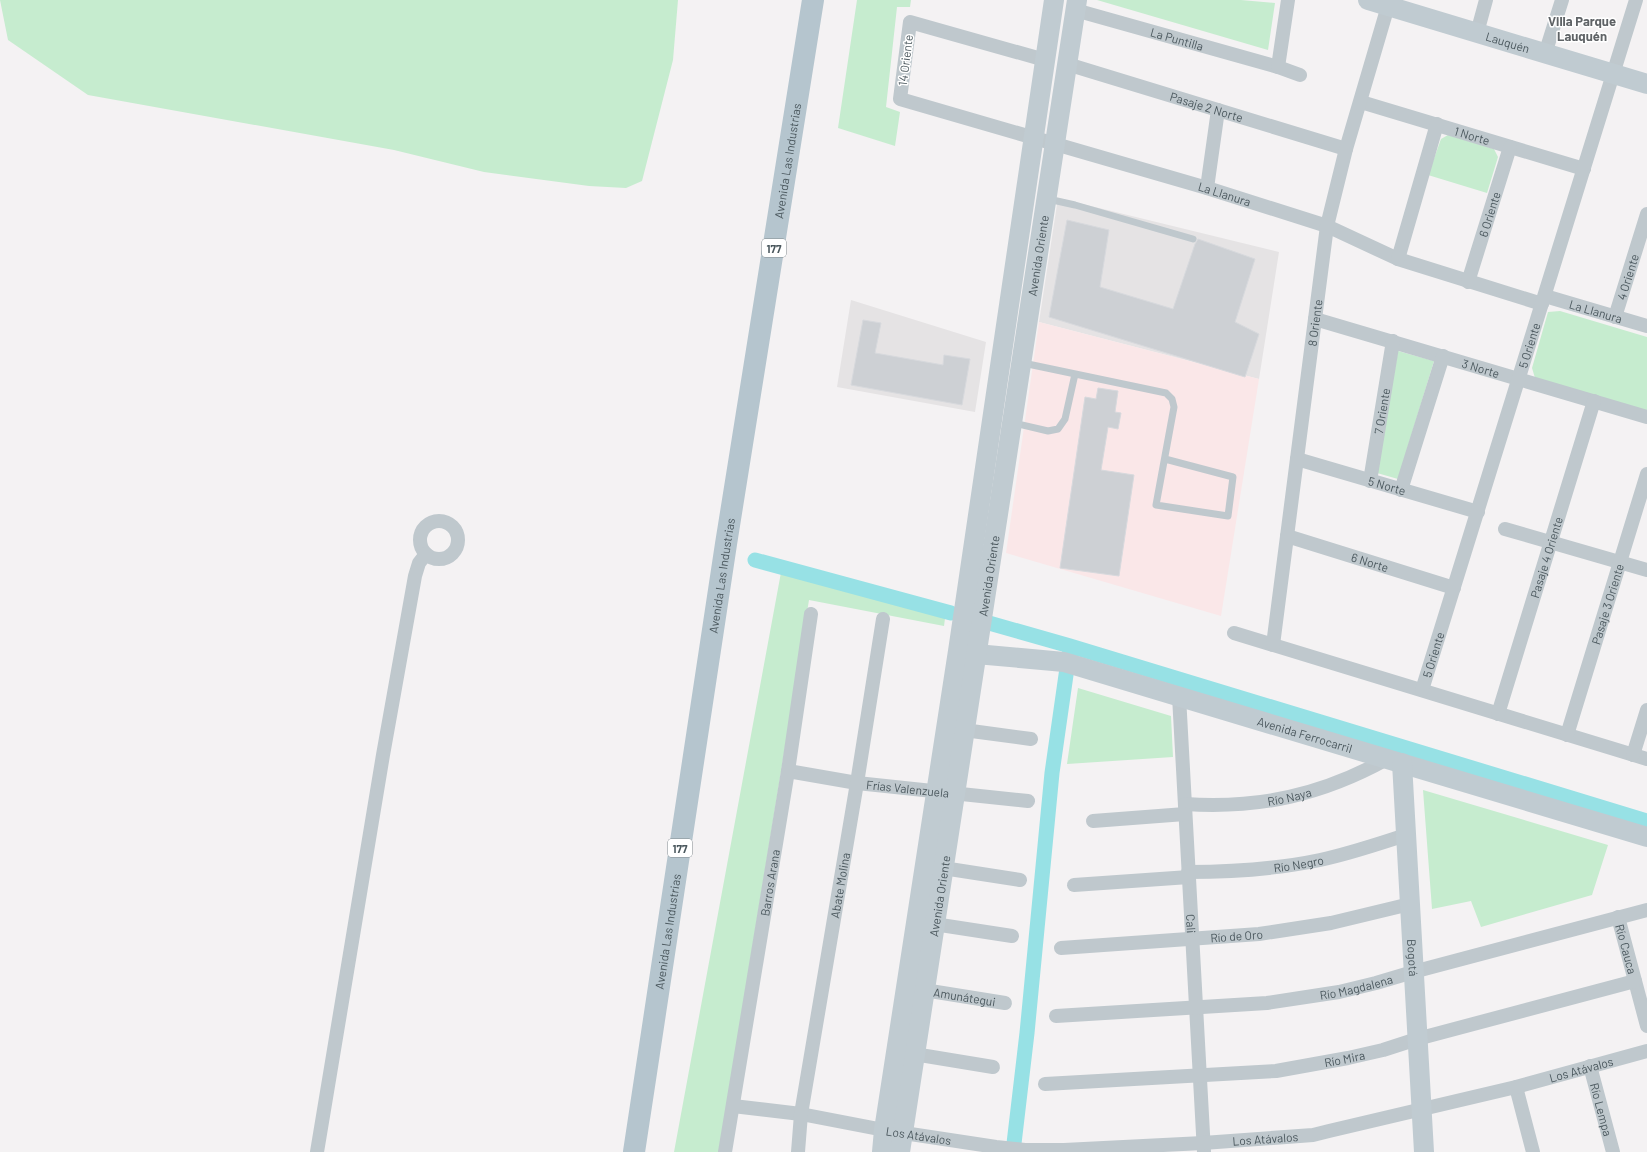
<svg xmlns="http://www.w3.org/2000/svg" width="1647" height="1152" font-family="Barlow,sans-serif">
	<rect width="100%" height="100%" fill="#f4f2f3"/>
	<path fill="#e5e3e4" d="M 1058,198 L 1279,252 L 1259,379 L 1039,322 Z
		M 851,300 L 986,342 L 975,412 L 837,387 Z"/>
	<path fill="#fae7e8" d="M 1039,322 L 1259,379 L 1221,616 L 1006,553 Z"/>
	<path fill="#c6eccf" d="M 0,0 L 678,0 L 673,60 L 642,181 L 626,188 L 589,186 L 484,172 L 394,150 L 88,95 L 8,40 Z
		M 857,0 L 911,0 L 910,7 L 897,7 L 886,107 L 900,112 L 895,146 L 838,128 Z
		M 1097,0 L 1241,0 L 1275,3 L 1268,50 Z
		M 1448,135 L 1494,149 L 1498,157 L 1487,193 L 1428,175 L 1441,139 Z
		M 1560,311 L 1647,337 L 1647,412 L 1535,378 L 1532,368 L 1548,312 Z
		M 1398,351 L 1434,361 L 1398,479 L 1377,473 Z
		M 782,567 L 946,611 L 944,626 L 809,600 L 719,1152 L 674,1152 Z
		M 1078,688 L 1171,716 L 1173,757 L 1067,764 Z
		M 1423,790 L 1608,845 L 1592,895 L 1481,927 L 1471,901 L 1432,909 Z"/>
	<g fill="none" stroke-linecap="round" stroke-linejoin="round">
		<path stroke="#97e1e5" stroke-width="15" d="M 755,560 L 951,613
			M 975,619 L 1070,646 L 1647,821
			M 1013,1152 L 1027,1033 L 1052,773 L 1069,654"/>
	</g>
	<path fill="#cdd0d4" stroke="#d7d9dd" d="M 1067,220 L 1109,230 L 1100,287 L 1173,309 L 1195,244 L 1198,239 L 1255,259 L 1235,322 L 1259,334 L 1245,377 L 1049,317 Z
		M 863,320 L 881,323 L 875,353 L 943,365 L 944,355 L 970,359 L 962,405 L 851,385 Z
		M 1098,388 L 1118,391 L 1115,412 L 1121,413 L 1118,429 L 1108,427 L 1101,470 L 1134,475 L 1119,576 L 1060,568 L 1085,397 L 1096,399 Z"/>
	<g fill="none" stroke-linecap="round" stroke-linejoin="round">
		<path stroke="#bfc8cd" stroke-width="7" d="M 1048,199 L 1075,205 L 1193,239
			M 1023,363 L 1166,393 L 1172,399 L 1174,407 L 1156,505 L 1228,516 L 1233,477 L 1165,459
			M 1014,423 L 1048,431 L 1058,429 L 1065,419 L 1075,374"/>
		<g stroke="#bfc8cd" stroke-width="14">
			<path id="s1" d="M 1075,10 L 1278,67 L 1300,75"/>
			<path d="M 1477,33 L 1486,0"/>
			<path d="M 1545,54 L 1562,0"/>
			<path id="s2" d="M 1045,60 L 910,22 L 900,99 L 1207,188 L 1327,226 L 1398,259 L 1542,304"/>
			<path id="s3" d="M 1067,64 L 1346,149"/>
			<path d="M 1278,67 L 1288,0"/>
			<path id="s4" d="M 1361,102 L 1584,169"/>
			<path d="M 1207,188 L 1218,110"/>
			<path d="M 1398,259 L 1437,124"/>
			<path id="s5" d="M 1468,282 L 1510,147"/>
			<path id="s6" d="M 1545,296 L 1647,326"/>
			<path id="s7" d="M 1615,317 L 1647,214"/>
			<path id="s8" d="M 1315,319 L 1647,417"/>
			<path id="s9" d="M 1297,459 L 1478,512"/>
			<path id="s10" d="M 1370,481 L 1393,341"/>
			<path d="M 1401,490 L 1443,356"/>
			<circle cx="439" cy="540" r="19"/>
			<path d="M 1505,529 L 1647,570"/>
			<path id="s11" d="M 1287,536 L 1454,588"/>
			<path d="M 1234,633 L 1647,759"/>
			<path id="s12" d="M 1273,645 L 1327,226 L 1346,149 L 1388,6"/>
			<path id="s13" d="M 1422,690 L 1636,0"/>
			<path id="s14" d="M 1179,696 L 1204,1152"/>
			<path id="s15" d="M 1498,714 L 1594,401"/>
			<path d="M 964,730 L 1031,739"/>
			<path id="s16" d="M 1567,735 L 1647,474"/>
			<path d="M 1633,755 L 1647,710"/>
			<path id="s17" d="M 788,771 L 857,783 L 1028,801"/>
			<path id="s18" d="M 1185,804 C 1259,809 1322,795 1387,759"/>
			<path d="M 1093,821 L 1185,814"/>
			<path d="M 943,868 L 1020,880"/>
			<path id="s19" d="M 1188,872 C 1233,872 1277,869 1320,860 C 1349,854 1378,844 1406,835"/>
			<path d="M 1074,885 L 1189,877"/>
			<path id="s20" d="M 1618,917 L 1647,1026"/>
			<path d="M 934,924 L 1012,936"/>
			<path id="s21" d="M 1061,948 L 1259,934 L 1331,923 L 1410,904"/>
			<path id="s22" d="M 924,990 L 1005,1003"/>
			<path id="s23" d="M 1056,1016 L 1267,1003 L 1339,992 L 1376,983 L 1413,972 L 1647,910"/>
			<path d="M 914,1054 L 993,1067"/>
			<path id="s24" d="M 1590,1066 L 1613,1152"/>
			<path id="s25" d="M 1045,1084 L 1276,1071 L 1348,1058 L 1383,1050 L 1417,1039 L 1635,981"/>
			<path d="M 1516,1087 L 1533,1152"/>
			<path id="s26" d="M 733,1106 L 801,1114 L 884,1130 L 996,1147 L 1025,1150 L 1064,1150 L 1203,1143 L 1313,1135 L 1329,1131 L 1516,1087 L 1647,1051"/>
			<path d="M 317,1152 L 383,755 L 415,576 L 419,563 L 426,554"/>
			<path id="s27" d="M 725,1152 L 788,771 L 811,614"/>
			<path id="s28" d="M 798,1152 L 801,1114 L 857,783 L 883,619"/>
		</g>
		<g stroke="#c0cbd1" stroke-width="20">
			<path id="s29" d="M 1368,0 L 1647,84"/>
			<path id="s30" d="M 963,652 L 976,654 L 1064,662 L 1647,837"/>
			<path id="s31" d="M 1402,763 L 1424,1152"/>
			<path d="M 882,1152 L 884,1130 L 958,651 L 1054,0"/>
			<path id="s32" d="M 900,1152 L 1077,0"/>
		</g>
		<path stroke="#b5c5ce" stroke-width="22" id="s33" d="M 634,1152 L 726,544 L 813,0"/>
	</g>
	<g text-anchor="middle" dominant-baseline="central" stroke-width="3" stroke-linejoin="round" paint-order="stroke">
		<g fill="#fff" stroke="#818a8e" stroke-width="1">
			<rect x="762" y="239" width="24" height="18" rx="3"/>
			<rect x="668" y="839" width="24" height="18" rx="3"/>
		</g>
		<g font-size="11" font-weight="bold" fill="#4b585e">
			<text x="774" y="248">177</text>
			<text x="680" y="848">177</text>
		</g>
		<g font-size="12" fill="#4b585e" stroke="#fff">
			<text stroke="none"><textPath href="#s1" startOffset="106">La Puntilla</textPath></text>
			<text stroke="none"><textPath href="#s29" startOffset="146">Lauquén</textPath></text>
			<text transform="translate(905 60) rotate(-83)">14 Oriente</text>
			<text stroke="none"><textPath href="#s3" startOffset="146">Pasaje 2 Norte</textPath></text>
			<text stroke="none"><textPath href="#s4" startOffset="116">1 Norte</textPath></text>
			<text stroke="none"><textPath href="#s33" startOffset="1003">Avenida Las Industrias</textPath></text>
			<text stroke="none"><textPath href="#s2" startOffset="556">La Llanura</textPath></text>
			<text stroke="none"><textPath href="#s5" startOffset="71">6 Oriente</textPath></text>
			<text stroke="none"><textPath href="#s32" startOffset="907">Avenida Oriente</textPath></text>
			<text stroke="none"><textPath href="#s7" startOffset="42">4 Oriente</textPath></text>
			<text stroke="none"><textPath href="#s6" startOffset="53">La Llanura</textPath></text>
			<text stroke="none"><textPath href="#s12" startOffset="325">8 Oriente</textPath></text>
			<text stroke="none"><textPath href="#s13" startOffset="361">5 Oriente</textPath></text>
			<text stroke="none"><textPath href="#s8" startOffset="173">3 Norte</textPath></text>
			<text stroke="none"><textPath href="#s10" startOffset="71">7 Oriente</textPath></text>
			<text stroke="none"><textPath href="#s9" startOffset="94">5 Norte</textPath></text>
			<text stroke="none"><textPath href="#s15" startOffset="164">Pasaje 4 Oriente</textPath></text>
			<text stroke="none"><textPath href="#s11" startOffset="87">6 Norte</textPath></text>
			<text stroke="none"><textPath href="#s33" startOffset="583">Avenida Las Industrias</textPath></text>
			<text stroke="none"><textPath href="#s32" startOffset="583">Avenida Oriente</textPath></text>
			<text stroke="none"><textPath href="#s16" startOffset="137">Pasaje 3 Oriente</textPath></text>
			<text stroke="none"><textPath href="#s13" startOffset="37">5 Oriente</textPath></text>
			<text stroke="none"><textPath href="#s30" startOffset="353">Avenida Ferrocarril</textPath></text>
			<text stroke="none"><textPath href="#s17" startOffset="121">Frías Valenzuela</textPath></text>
			<text stroke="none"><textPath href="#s18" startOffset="105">Río Naya</textPath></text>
			<text stroke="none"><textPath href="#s19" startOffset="111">Río Negro</textPath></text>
			<text stroke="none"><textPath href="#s27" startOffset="273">Barros Arana</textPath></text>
			<text stroke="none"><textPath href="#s28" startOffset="270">Abate Molina</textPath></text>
			<text stroke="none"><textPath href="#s32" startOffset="259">Avenida Oriente</textPath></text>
			<text stroke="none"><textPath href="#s14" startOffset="228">Cali</textPath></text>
			<text stroke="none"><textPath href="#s33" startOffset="223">Avenida Las Industrias</textPath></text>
			<text stroke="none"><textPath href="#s21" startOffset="176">Río de Oro</textPath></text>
			<text stroke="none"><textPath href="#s20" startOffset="33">Río Cauca</textPath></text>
			<text stroke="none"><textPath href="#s31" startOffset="195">Bogotá</textPath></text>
			<text stroke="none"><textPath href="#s23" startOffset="302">Río Magdalena</textPath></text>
			<text stroke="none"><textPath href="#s22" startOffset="41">Amunátegui</textPath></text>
			<text stroke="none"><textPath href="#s25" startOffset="301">Río Mira</textPath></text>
			<text stroke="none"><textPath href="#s26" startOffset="860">Los Atávalos</textPath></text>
			<text stroke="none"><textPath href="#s24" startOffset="45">Río Lempa</textPath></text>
			<text stroke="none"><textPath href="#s26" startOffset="188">Los Atávalos</textPath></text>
			<text stroke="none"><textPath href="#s26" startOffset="536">Los Atávalos</textPath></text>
		</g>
		<g font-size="13" font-weight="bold" fill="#5f6366" stroke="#fff">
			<text x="1582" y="21">Villa Parque<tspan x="1582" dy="15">Lauquén</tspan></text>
		</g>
	</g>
</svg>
